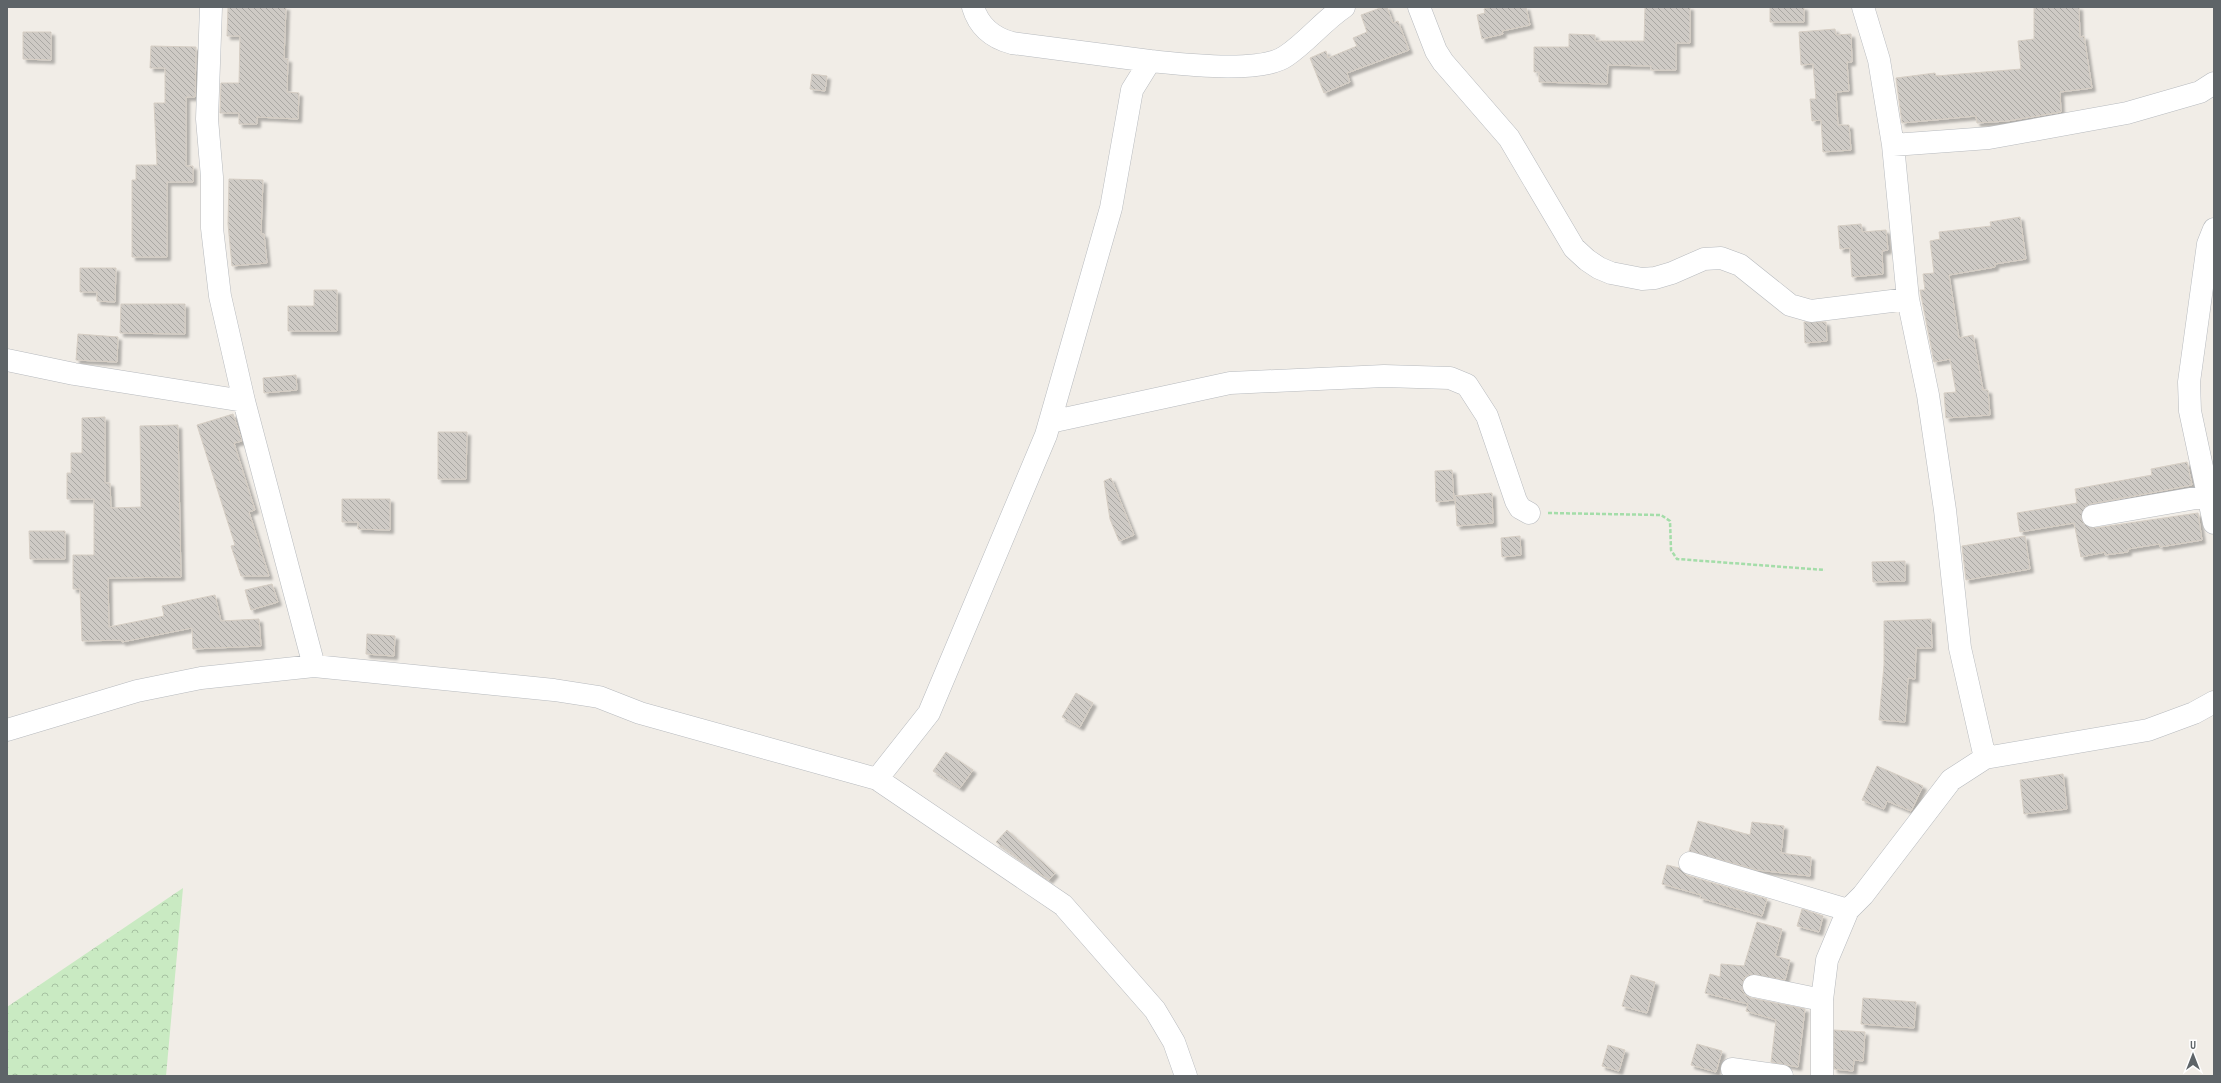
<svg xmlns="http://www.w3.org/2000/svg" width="2221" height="1083" font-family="'PT Sans Narrow',sans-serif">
	<defs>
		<pattern id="forest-crowns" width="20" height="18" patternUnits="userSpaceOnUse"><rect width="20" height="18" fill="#c9eac2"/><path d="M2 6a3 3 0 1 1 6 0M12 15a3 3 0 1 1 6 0" fill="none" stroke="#a6c1a1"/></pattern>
		<pattern id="building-back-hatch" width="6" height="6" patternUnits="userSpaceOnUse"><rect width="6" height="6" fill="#cecac5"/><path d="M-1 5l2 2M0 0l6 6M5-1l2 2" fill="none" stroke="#aaa8a4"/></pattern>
		<filter id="shadow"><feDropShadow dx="3.5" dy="3.5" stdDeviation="1" flood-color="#0004"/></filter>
	</defs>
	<rect width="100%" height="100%" fill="#f1ede7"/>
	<path fill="url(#forest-crowns)" d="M 183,888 L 166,1076 L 7,1076 L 7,1007 Z"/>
	<path fill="url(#building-back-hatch)" stroke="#d6cec4" filter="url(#shadow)" d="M 228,7 L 286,7 L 284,59 L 288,59 L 287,92 L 299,93 L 298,119 L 257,117 L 257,124 L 239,124 L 239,113 L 220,113 L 221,83 L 239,83 L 240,36 L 227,36 Z
		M 1383,7 L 1387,7 L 1393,23 L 1398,21 L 1409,50 L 1347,73 L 1350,82 L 1324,93 L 1310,58 L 1326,51 L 1328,58 L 1357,46 L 1353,38 L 1367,32 L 1361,15 Z
		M 1492,7 L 1526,7 L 1530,25 L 1502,31 L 1503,34 L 1482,39 L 1477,15 L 1485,13 L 1484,9 Z
		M 1645,7 L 1690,7 L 1690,43 L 1676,43 L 1676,70 L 1651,70 L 1651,66 L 1608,65 L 1607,84 L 1539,82 L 1539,72 L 1534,72 L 1534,47 L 1569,47 L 1569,34 L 1595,35 L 1595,41 L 1644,41 Z
		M 1770,7 L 1804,7 L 1804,22 L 1770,22 Z
		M 2034,7 L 2079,7 L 2080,37 L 2084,36 L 2092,88 L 2060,92 L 2061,112 L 2007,121 L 1977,123 L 1976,116 L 1902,123 L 1896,78 L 1935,73 L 1936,76 L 2021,69 L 2018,41 L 2034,39 Z
		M 1835,29 L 1836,35 L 1851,34 L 1852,62 L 1847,62 L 1849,91 L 1836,92 L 1838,125 L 1849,125 L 1851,150 L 1823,152 L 1821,120 L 1812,121 L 1810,99 L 1816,99 L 1813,64 L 1801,65 L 1799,32 Z
		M 23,32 L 51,32 L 51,60 L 23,59 Z
		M 151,46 L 196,47 L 195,97 L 186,97 L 186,166 L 193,166 L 193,182 L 167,182 L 167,257 L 132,257 L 132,180 L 136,180 L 136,165 L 157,165 L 154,103 L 165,103 L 165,68 L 150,68 Z
		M 812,74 L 827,76 L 825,91 L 810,89 Z
		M 229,179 L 263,180 L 261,234 L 264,234 L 267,263 L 232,266 L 228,224 Z
		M 2020,217 L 2026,259 L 1995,264 L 1995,267 L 1949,275 L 1959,338 L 1973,335 L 1983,390 L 1988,390 L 1990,415 L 1946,418 L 1944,393 L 1956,392 L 1950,359 L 1934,362 L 1920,290 L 1925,290 L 1923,274 L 1934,273 L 1930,241 L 1940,239 L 1939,232 L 1991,226 L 1990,222 Z
		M 1861,224 L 1862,232 L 1886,230 L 1888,250 L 1882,251 L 1883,274 L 1852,277 L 1850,248 L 1840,249 L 1838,226 Z
		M 80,268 L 116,268 L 115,302 L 97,301 L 97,292 L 80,292 Z
		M 314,290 L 337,290 L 337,331 L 288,331 L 288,306 L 314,306 Z
		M 121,304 L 185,304 L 185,334 L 120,333 Z
		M 1804,322 L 1826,322 L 1827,341 L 1805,343 Z
		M 78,334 L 118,337 L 117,362 L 76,360 Z
		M 296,375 L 297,390 L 264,393 L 263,378 Z
		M 233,414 L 242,441 L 234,443 L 255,510 L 249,512 L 269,576 L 241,576 L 231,546 L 235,545 L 197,425 Z
		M 105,417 L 105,483 L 110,483 L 111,508 L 141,507 L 140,426 L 178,425 L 181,577 L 108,578 L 109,627 L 164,616 L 162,606 L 215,595 L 221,621 L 259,619 L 261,646 L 193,649 L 192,628 L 122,642 L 122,640 L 82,641 L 80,589 L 73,589 L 73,555 L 94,555 L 94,499 L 67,499 L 67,473 L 71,473 L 71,453 L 82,453 L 82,418 Z
		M 438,432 L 467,432 L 466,479 L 438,479 Z
		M 2187,462 L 2192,485 L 2091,504 L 2085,507 L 2081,518 L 2084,524 L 2095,528 L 2198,513 L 2202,540 L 2160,547 L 2159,544 L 2128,549 L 2128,552 L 2105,555 L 2105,552 L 2081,557 L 2074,523 L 2020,532 L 2017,513 L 2077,503 L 2075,489 L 2152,475 L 2151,469 Z
		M 1452,470 L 1454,500 L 1436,502 L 1435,471 Z
		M 1111,478 L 1134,535 L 1119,541 L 1110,519 L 1104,481 Z
		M 1492,493 L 1493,523 L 1457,526 L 1455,496 Z
		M 342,499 L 390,499 L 390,530 L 358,529 L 358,522 L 342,522 Z
		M 29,531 L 65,531 L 65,559 L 30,559 Z
		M 1520,536 L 1521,555 L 1502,557 L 1501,538 Z
		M 2025,536 L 2030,569 L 1966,580 L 1962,546 Z
		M 1905,561 L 1905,581 L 1873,582 L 1872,562 Z
		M 272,584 L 278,602 L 251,610 L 245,590 Z
		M 1931,619 L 1932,648 L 1916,648 L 1915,679 L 1908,678 L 1905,722 L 1879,720 L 1884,665 L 1884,621 Z
		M 367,634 L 395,636 L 394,656 L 366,654 Z
		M 1076,693 L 1093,703 L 1080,727 L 1062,717 Z
		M 946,752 L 973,770 L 960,788 L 933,771 Z
		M 1877,766 L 1923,786 L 1911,811 L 1887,801 L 1884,809 L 1862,800 Z
		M 2063,774 L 2067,809 L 2024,814 L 2020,780 Z
		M 1698,821 L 1750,835 L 1752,822 L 1784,826 L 1781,853 L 1811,857 L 1810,876 L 1757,870 L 1689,851 Z
		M 1007,830 L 1055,873 L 1049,880 L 996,842 Z
		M 1667,865 L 1679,868 L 1686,875 L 1767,899 L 1762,916 L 1700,898 L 1701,895 L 1662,884 Z
		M 1802,909 L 1823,916 L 1819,932 L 1797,926 Z
		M 1757,922 L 1782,929 L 1775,956 L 1790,960 L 1785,980 L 1750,974 L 1744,978 L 1742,990 L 1745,995 L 1751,998 L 1805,1009 L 1798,1067 L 1771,1062 L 1776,1020 L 1746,1011 L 1748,1004 L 1705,993 L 1710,974 L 1720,977 L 1721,964 L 1744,966 Z
		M 1631,975 L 1655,982 L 1647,1013 L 1622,1006 Z
		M 1863,998 L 1916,1002 L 1914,1028 L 1861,1024 Z
		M 1834,1030 L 1865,1032 L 1863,1061 L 1854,1060 L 1853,1071 L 1834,1069 Z
		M 1697,1044 L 1722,1051 L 1716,1072 L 1691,1065 Z
		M 1608,1045 L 1625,1050 L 1619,1071 L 1602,1066 Z"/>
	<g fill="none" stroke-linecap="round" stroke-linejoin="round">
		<g stroke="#b7babe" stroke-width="23">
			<path id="minor" d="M 211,7 L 207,119 L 212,177 L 212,228 L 220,296 L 244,401 L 314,666
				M 973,7 C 979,27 993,38 1012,43 L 1150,61
				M 1419,7 L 1436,51 L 1443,62 L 1509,138 L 1574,248 L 1587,260 L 1599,268 L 1611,273 L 1642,279 L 1655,278 L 1672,273 L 1704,259 L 1721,258 L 1740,265 L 1790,305 L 1811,311 L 1908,299
				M 1863,7 L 1879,60 L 1893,145 L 1908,299 L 1928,395 L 1945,510 L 1960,648 L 1985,758
				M 1893,145 L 1989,138 L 2127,113 L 2200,92 L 2214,83
				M 2214,229 L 2208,244 L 2189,382 L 2190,411 L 2214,523
				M 7,360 L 74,374 L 244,401
				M 1050,422 L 1230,383 L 1384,376 L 1450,378 L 1467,385 L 1487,416 L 1516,501 L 1520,508 L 1529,513
				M 2093,516 L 2207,496
				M 7,730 L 137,691 L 201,678 L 314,666 L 554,690 L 599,697 L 640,713 L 877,779 L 1063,905 L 1155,1010 L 1174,1042 L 1186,1076
				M 877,779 L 929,713 L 1046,435 L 1111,208 L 1132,90 L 1150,61 C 1181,64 1261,74 1286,56 C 1307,42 1323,21 1344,7
				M 1690,863 L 1848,910
				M 1754,986 L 1822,1000
				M 1732,1069 L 1782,1076
				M 1822,1076 L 1822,1000 L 1827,960 L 1848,910 L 1863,895 L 1951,780 L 1985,758 L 2148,730 L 2194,713 L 2214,702"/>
		</g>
		<path stroke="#a4dda9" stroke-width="2.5" stroke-dasharray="4 2" stroke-linecap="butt" d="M 1548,513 L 1661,515 L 1670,521 L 1671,550 L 1677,559 L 1825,570"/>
		<use href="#minor" stroke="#fff" stroke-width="22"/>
	</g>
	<rect width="2221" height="1083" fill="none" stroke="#5e6468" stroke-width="16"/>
	<g transform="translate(2193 1055)" stroke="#ffffff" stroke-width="3" paint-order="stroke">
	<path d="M0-3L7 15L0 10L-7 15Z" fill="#5e6468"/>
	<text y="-6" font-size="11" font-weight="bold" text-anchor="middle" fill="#5e6468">U</text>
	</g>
</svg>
